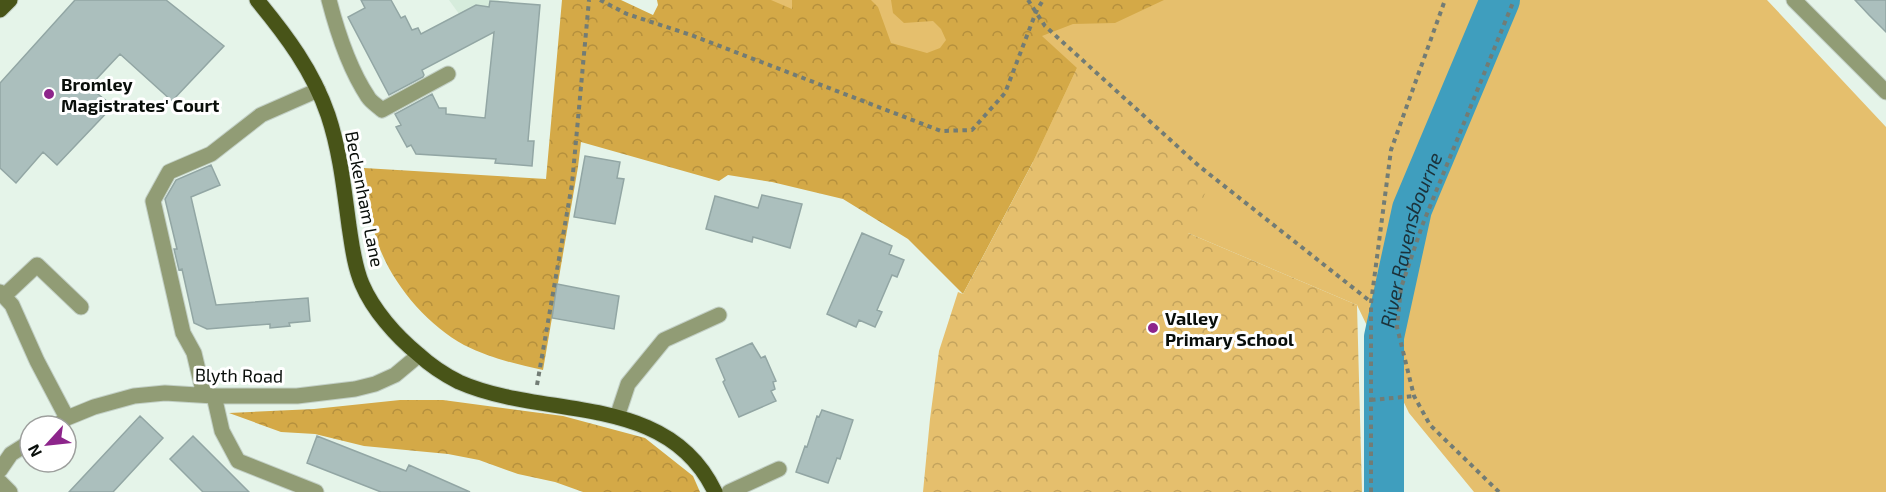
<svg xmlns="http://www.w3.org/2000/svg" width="1886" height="492" font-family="'Exo 2',sans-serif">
	<defs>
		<pattern id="forest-crowns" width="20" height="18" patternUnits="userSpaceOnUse" patternTransform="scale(1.5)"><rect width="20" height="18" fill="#d4a947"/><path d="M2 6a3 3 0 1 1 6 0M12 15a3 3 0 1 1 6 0" fill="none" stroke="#b5903d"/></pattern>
		<pattern id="park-crowns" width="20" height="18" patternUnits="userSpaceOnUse" patternTransform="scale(1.5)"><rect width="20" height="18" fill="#e5bf6d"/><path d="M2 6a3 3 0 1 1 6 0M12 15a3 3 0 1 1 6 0" fill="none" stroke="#c3a35d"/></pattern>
	</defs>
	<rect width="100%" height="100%" fill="#e5f4e9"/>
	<path fill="#d6ecdc" d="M 449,0 L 500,0 L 462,18 Z"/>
	<path fill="#e5bf6d" d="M 700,0 L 1767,0 L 1886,127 L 1886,492 L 1474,492 L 1409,413 L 1357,305 L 1188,233 L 1033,162 Z"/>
	<path fill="url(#forest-crowns)" d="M 562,0 L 621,0 L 653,15 L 658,5 L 657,0 L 771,0 L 792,9 L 792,0 L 871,0 L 878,7 L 891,43 L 927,53 L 940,48 L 946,40 L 941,29 L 933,21 L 904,23 L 893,13 L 891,0 L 1164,0 L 1115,23 L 1073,24 L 1042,36 L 1077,68 L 1033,162 L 963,294 L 908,239 L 843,199 L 772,182 L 728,175 L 719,181 L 581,142 L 578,167 L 543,370 C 516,364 489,358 464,345 C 423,322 386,277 374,231 C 369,211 368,189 364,168 L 546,179 Z
		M 400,400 L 443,400 L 563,416 L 645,438 L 693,476 L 700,492 L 583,492 L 555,482 L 518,474 L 479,460 L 448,454 L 364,446 L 315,434 L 281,432 L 229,413 L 314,409 Z"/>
	<path fill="url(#park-crowns)" d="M 1077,68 L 1210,182 L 1188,233 L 1357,305 L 1362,492 L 923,492 L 930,419 L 939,351 L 958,292 L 963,294 L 1033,162 Z"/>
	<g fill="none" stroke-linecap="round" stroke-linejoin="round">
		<path stroke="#3f9ebe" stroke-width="40" id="s1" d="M 1384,492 L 1384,337 L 1412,209 L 1500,0"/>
	</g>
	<path fill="#abbfbd" stroke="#92a6a4" stroke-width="1.5" d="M 75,0 L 166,0 L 224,46 L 172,101 L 120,54 L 89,87 L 113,106 L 57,165 L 43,152 L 16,183 L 0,168 L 0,83 Z
		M 361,0 L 391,0 L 401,18 L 405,16 L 412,30 L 418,28 L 421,34 L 476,5 L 489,7 L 490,1 L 540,5 L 528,141 L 534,141 L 532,166 L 495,163 L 496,159 L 416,154 L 411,145 L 407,147 L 396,127 L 401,125 L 395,114 L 432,94 L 439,108 L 446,108 L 446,114 L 485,118 L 494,32 L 422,70 L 424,75 L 423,77 L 389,95 L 348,17 L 365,8 Z
		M 1855,0 L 1886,0 L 1886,32 L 1869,15 Z
		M 585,156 L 620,162 L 617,178 L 624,179 L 615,224 L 574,217 Z
		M 211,165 L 220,185 L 191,197 L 216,305 L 308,298 L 310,321 L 289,323 L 290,326 L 270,328 L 270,324 L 207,329 L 194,323 L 182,269 L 179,270 L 174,249 L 177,249 L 165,199 L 176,180 Z
		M 762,195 L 802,204 L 790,248 L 753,237 L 752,242 L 706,229 L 715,196 L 758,208 Z
		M 862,233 L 892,246 L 889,254 L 904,260 L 897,277 L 892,275 L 877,310 L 882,312 L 875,327 L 859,320 L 856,327 L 827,314 Z
		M 557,284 L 619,296 L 614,329 L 552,318 Z
		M 752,343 L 761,358 L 765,356 L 776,381 L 773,382 L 775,389 L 771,391 L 776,401 L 739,417 L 723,382 L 725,380 L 716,359 Z
		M 822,410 L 853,420 L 840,459 L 837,458 L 828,483 L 796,472 L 805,446 L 807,447 L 817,416 L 819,417 Z
		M 140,416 L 163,438 L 113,492 L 69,492 Z
		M 193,436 L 249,492 L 203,492 L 170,459 Z
		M 317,436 L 406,471 L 409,465 L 470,492 L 381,492 L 307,463 Z"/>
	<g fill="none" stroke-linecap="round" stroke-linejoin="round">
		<g stroke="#c2cfc5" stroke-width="17">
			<path id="minor" d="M 329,0 C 337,31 350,70 368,97 C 371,102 378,106 382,110 L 448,74
				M 1794,0 L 1886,92
				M 0,292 L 12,305 L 37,361 L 67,418
				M 4,296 L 37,265 L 81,307
				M 204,395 L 194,353 L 183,333 L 153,201 L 169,172 L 211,154 L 261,115 L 318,90
				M 214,396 L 222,431 L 238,461 L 316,492
				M 617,417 L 628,384 L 664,340 L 719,315
				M 56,426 L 67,418 L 94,407 L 134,396 L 165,393 L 214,396 L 297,396 L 355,389 L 375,384 L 395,375 L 419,355
				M 0,470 L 11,454 L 30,442
				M 0,482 L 10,492
				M 729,492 L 779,469"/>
		</g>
		<g stroke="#c2cfc5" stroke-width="17">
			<path id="major" d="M 257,0 C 286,35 313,71 328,115 C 340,151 344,189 349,226 C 352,245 354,265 362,284 C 373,310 396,336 418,354 C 430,365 445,375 459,382 C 545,420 667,391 715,492
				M 0,10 L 10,0"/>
		</g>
		<path stroke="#727c75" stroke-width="4" stroke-dasharray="4.5 4.5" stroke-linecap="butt" d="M 600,0 L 627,14 L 691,35 L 941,131 L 972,130 L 1005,93 L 1036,12 L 1043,0
			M 1028,0 L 1045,26 L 1199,166 L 1371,302
			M 537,385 L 572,184 L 589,0
			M 1371,400 L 1414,396
			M 1371,492 L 1371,303 L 1391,150 L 1445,0
			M 1499,492 L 1430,425 L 1414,396 L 1397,327 L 1401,288 L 1422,226 L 1514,0"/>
		<use href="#minor" stroke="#919c75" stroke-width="15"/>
		<use href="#major" stroke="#485418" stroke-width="15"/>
	</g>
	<g fill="#8d258b" stroke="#fff" stroke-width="2">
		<circle cx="49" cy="94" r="6"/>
		<circle cx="1153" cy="328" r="6"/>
	</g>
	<g text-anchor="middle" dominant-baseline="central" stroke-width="6" stroke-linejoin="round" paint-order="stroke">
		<g font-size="18" font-weight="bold" fill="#090e0a" stroke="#fff" text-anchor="start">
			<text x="61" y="84">Bromley<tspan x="61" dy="21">Magistrates' Court</tspan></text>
			<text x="1165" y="318">Valley<tspan x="1165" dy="21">Primary School</tspan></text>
		</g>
		<g font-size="18" fill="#090e0a" stroke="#fff">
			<text transform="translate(365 199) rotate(79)">Beckenham Lane</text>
			<text transform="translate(239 375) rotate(1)">Blyth Road</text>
		</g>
		<g font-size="20" font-style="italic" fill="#1c3139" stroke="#fff">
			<text stroke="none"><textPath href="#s1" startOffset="256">River Ravensbourne</textPath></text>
		</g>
	</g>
	<g transform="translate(48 444) rotate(243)"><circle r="28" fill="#ffffff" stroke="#9d9f9d" stroke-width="1.5"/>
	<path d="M0-4.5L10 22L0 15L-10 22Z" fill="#8d258b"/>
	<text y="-9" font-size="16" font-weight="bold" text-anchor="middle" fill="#090e0a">N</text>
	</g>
</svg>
